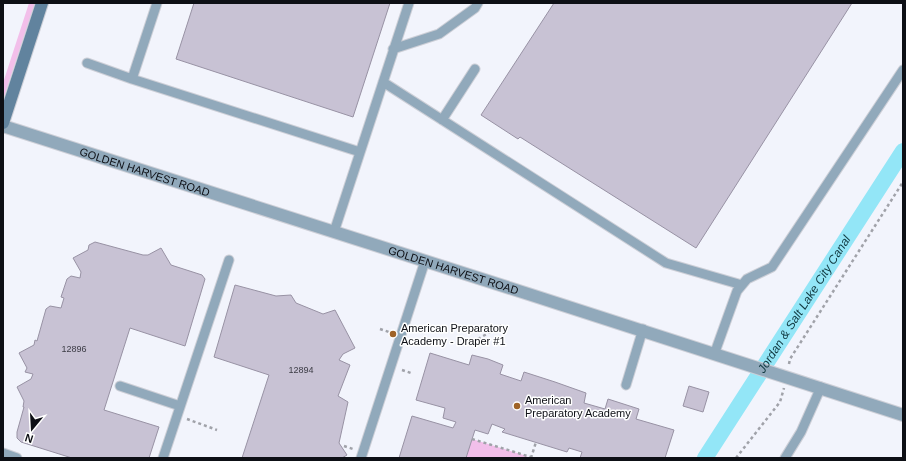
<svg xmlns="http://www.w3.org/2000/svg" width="906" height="461" font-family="Helvetica,sans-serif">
	<rect width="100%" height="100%" fill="#f2f4fc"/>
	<path fill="#f2bfea" d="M 29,3 L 35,3 L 3,100 L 3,83 Z
		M 472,439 L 527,456 L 526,458 L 466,458 Z"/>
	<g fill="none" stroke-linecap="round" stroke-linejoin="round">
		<path stroke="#93e6f7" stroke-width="16" id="s1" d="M 705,458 L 903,151"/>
	</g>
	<path fill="#c8c2d4" stroke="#9892a4" d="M 194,3 L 390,3 L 353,117 L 176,59 Z
		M 554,3 L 852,3 L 696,248 L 520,137 L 518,139 L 481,115 Z
		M 95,242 L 143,255 L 148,255 L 161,248 L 171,265 L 202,275 L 205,279 L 185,346 L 130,328 L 104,410 L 159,427 L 149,458 L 72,458 L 21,442 L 17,438 L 17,432 L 24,407 L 23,407 L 24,401 L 17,387 L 31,379 L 33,374 L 25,372 L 27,368 L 19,353 L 34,345 L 35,340 L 37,341 L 46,309 L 50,306 L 61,308 L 64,298 L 61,297 L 67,279 L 71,276 L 80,278 L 81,272 L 73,258 L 88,250 L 89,245 Z
		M 235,285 L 276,296 L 291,295 L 296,303 L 323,314 L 335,310 L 355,348 L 343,354 L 339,360 L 350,365 L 338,396 L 348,402 L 339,443 L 347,455 L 342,458 L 242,458 L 269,375 L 214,357 Z
		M 430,353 L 469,365 L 472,355 L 488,359 L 503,365 L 500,374 L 521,381 L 524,372 L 555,382 L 586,393 L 584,403 L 605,409 L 608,399 L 639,409 L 636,419 L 674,430 L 665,458 L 580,458 L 582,452 L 569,448 L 567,452 L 502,432 L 505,429 L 492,424 L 488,434 L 475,430 L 466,458 L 399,458 L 412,416 L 453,428 L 456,422 L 443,418 L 445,408 L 416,400 Z
		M 689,386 L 709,392 L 703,412 L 683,406 Z"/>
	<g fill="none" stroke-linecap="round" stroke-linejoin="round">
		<g stroke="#cdcfd7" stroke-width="11">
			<path id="lane" d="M 157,3 L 132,79 L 360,152
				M 393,49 L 439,34 L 475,8 L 478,3
				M 87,63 L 132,79
				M 383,82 L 666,263 L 742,285
				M 442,120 L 475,69
				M 334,232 L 409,3
				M 715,352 L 737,291 L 747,279 L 772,267 L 903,70
				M 626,385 L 643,329
				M 120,386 L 180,406
				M 3,453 L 17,458
				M 163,458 L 229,260
				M 361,458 L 425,261
				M 785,458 L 801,432 L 821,387"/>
		</g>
		<g stroke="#cdcfd7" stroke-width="14">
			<g id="street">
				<path id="s2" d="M 3,126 C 302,224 604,316 903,415"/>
			</g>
		</g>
		<g stroke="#cdcfd7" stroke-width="14">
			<path id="secondary" d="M 3,123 L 42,3"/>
		</g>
		<path stroke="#a0a2a9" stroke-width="2.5" stroke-dasharray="3 3" stroke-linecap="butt" d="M 380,329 L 389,332
			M 478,339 L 502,325
			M 789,364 L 790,359 L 903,182
			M 402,370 L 411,373
			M 187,419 L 217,430
			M 472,439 L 534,458
			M 344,446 L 353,449
			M 531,458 L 536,442
			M 736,458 L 780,402 L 784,388"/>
		<use href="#lane" stroke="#91a9bb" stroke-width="9"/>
		<use href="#street" stroke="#91a9bb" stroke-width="12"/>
		<use href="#secondary" stroke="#61839e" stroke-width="12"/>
	</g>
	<g fill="#9f6226" stroke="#fff" stroke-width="1.5">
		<circle cx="393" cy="334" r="4"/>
		<circle cx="517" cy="406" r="4"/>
	</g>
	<g text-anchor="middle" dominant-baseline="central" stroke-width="3" stroke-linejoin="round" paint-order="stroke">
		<g font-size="9" fill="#3c3c45">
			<text x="74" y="349">12896</text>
			<text x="301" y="370">12894</text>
		</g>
		<g font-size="11" fill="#0d0f15" stroke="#fff">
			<text stroke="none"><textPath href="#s2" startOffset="149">GOLDEN HARVEST ROAD</textPath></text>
			<text stroke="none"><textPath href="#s2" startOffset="473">GOLDEN HARVEST ROAD</textPath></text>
		</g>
		<g font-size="11" fill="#0d0f15" stroke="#fff" text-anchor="start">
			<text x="401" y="328">American Preparatory<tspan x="401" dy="13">Academy - Draper #1</tspan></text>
			<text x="525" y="400">American<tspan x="525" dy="13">Preparatory Academy</tspan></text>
		</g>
		<g font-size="12" font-style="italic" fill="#113940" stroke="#fff">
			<text stroke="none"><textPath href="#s1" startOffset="183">Jordan &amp; Salt Lake City Canal</textPath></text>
		</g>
	</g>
	<rect width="906" height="461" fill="none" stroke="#0d0f15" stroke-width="8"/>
	<g transform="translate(32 429) rotate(198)" stroke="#ffffff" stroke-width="3" paint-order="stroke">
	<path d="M0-3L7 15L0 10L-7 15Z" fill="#0d0f15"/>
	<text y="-6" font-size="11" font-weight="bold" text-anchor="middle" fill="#0d0f15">N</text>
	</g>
</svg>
